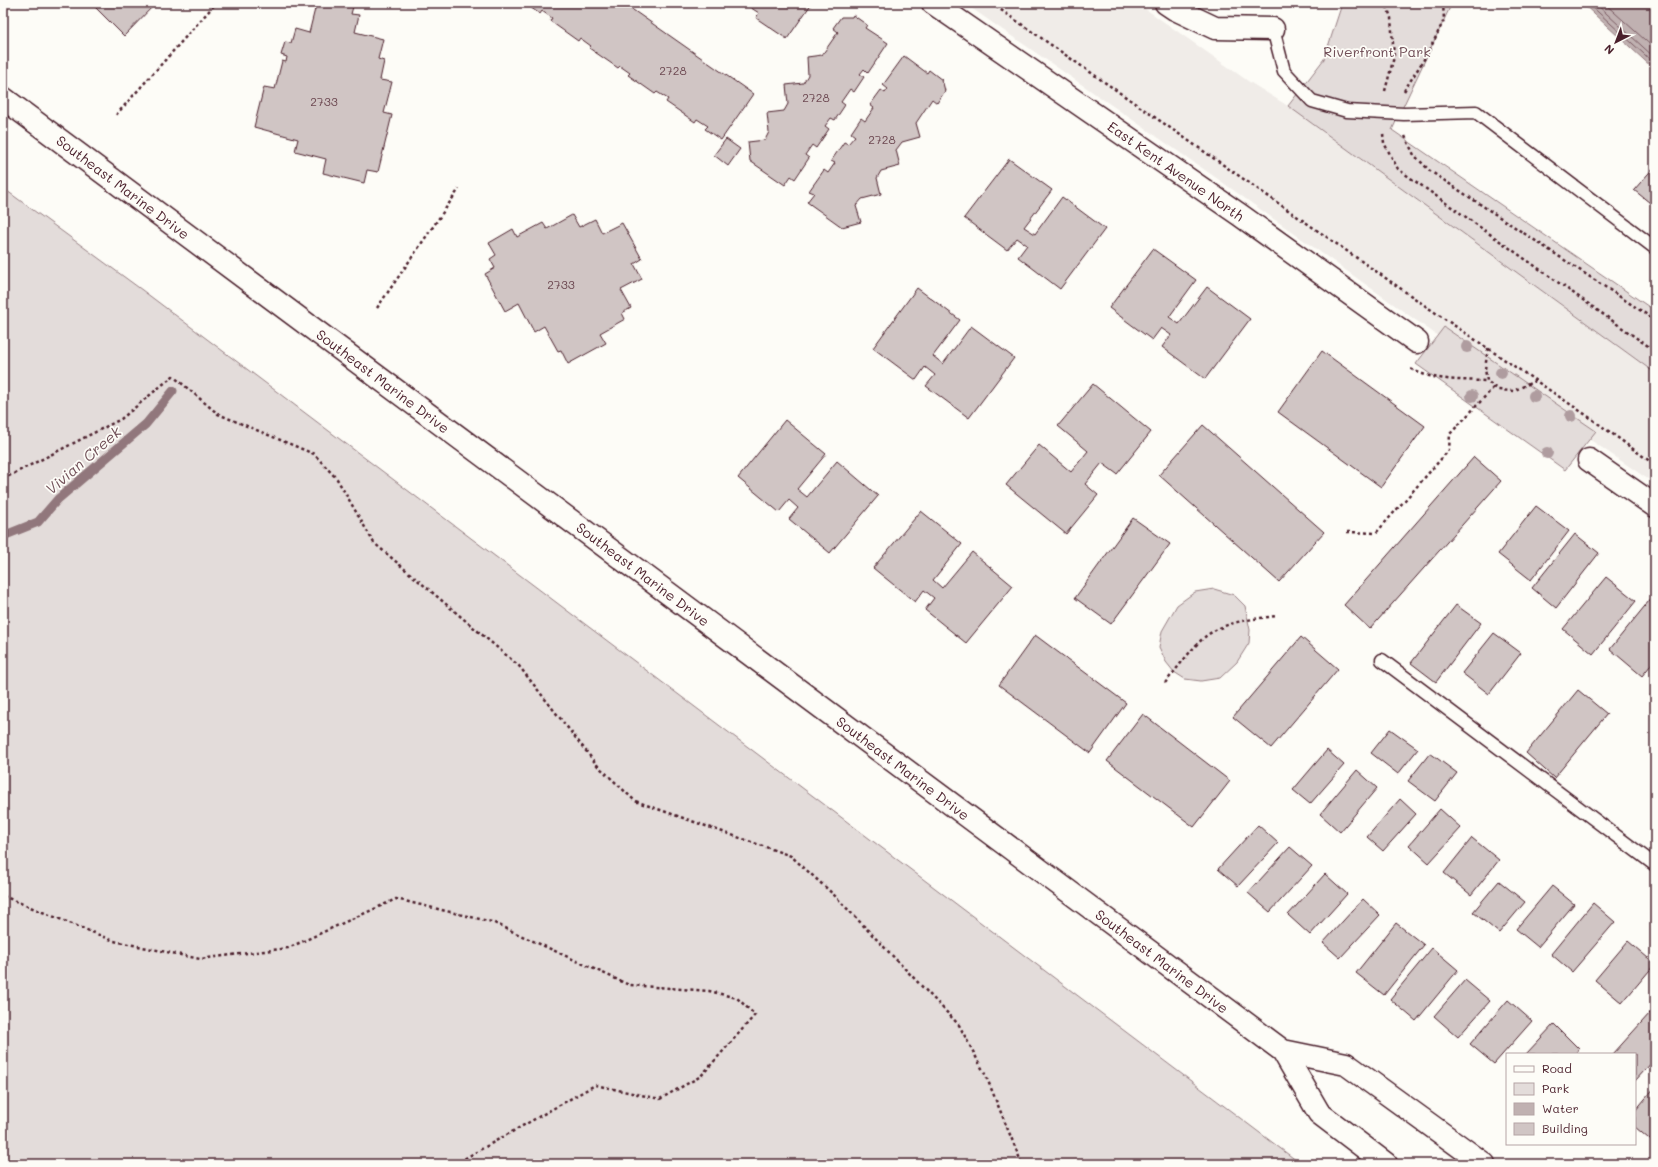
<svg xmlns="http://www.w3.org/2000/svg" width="1658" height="1167" font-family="Mali,sans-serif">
	<rect width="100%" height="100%" fill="#fdfcf7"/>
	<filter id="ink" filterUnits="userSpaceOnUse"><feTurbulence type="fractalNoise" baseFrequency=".025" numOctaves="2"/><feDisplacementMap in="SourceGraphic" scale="8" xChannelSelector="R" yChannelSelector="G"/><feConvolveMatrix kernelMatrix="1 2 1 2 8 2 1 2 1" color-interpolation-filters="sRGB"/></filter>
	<g filter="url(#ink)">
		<path fill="#f0ece8" d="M 964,3 L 1137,3 L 1248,81 L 1288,106 L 1655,373 L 1655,484 L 1438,336 L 1215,177 Z"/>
		<path fill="#e3dcda" stroke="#967e82" d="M 1337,3 L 1452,3 L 1392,130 L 1655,311 L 1655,373 L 1288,106 L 1324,59 L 1341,7 Z
			M 3,188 L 142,290 L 1301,1164 L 3,1164 Z
			M 1444,327 L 1596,431 L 1565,470 L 1416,364 Z
			M 1214,589 L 1234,595 L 1245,606 L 1250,630 L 1249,643 L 1237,662 L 1220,678 L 1201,681 L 1185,679 L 1174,672 L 1166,662 L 1159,647 L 1162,631 L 1177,605 L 1195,592 Z"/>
		<path fill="#c0b1b1" stroke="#91777b" d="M 1582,3 L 1655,3 L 1655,70 Z"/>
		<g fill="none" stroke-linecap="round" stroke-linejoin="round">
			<path stroke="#795961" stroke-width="1" d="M 1588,3 L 1655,64
				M 1595,3 L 1655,58
				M 1604,3 L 1655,49"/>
			<path stroke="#91777b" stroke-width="9" d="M 3,536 L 38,522 L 58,499 L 146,424 L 173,391"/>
		</g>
		<path fill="#d0c5c4" stroke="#4a1f2b" d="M 91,3 L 156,3 L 124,36 Z
			M 323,3 L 354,3 L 351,14 L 359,15 L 355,32 L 383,39 L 378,59 L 384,61 L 380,80 L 392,82 L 384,113 L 392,115 L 378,172 L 367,170 L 364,183 L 323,173 L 326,159 L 295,151 L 298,139 L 254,127 L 264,87 L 275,89 L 282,61 L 286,62 L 287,57 L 281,55 L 285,42 L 291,43 L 295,29 L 309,33 L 316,5 L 322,6 Z
			M 524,3 L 623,3 L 753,94 L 721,140 L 705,129 L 708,126 L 697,119 L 695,122 L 666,102 L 668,99 L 657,92 L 655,94 L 628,75 L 630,73 L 620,66 L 618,68 L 589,48 L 591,46 L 580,38 L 578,41 L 550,21 L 552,18 L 542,11 L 540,14 Z
			M 735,3 L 812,3 L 787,39 L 756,18 L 759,13 L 745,4 L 742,8 Z
			M 853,15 L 867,25 L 865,28 L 888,43 L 868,73 L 864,69 L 860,74 L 864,77 L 854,92 L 850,89 L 841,102 L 845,105 L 835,120 L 831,118 L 825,126 L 829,129 L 816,148 L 812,145 L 805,155 L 809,158 L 795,179 L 791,176 L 785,185 L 750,161 L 748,142 L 765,140 L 769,132 L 767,113 L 784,111 L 788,104 L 786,85 L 803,83 L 808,75 L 807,57 L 822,55 L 838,32 L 833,28 L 841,17 L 852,17 Z
			M 904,56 L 927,73 L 929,70 L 942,80 L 941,82 L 943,83 L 945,91 L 937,103 L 932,99 L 916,123 L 920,137 L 902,142 L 896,150 L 900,166 L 881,171 L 877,178 L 881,194 L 862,199 L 856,206 L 861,222 L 842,227 L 807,202 L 814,193 L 809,191 L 824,170 L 828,173 L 835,163 L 831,161 L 844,142 L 848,144 L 855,136 L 851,133 L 861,118 L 865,121 L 874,108 L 870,105 L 881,90 L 885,93 L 888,89 L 883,85 Z
			M 726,139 L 740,149 L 728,166 L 714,155 Z
			M 1009,159 L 1052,190 L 1024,227 L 1035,234 L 1062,197 L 1105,229 L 1060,289 L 1018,257 L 1027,245 L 1017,238 L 1007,250 L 964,218 Z
			M 1655,166 L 1655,207 L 1634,190 Z
			M 572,215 L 579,227 L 595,219 L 602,233 L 622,223 L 642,259 L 634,264 L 642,279 L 621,290 L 631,308 L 622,313 L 625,319 L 600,333 L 606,343 L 568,364 L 561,350 L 558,351 L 544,326 L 534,332 L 519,303 L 505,311 L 485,274 L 495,268 L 490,259 L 496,255 L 489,243 L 513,229 L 517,237 L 543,223 L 547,229 Z
			M 1153,249 L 1196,280 L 1169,317 L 1179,324 L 1207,287 L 1250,319 L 1205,379 L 1162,347 L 1171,335 L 1161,328 L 1152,340 L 1109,308 Z
			M 917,288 L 960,320 L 933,356 L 943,364 L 971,326 L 1014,358 L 969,418 L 926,386 L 935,375 L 925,367 L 916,380 L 873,348 Z
			M 1322,351 L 1425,426 L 1381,487 L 1278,412 Z
			M 1093,384 L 1151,432 L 1117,474 L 1102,463 L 1085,484 L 1098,495 L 1066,534 L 1006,485 L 1039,445 L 1071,472 L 1088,451 L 1058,426 Z
			M 785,420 L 826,454 L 797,489 L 807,497 L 837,461 L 878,496 L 830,553 L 789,519 L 798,508 L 789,500 L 779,512 L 738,478 Z
			M 1203,425 L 1324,532 L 1279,582 L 1159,475 Z
			M 1474,457 L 1501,481 L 1370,629 L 1344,605 Z
			M 1536,506 L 1569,531 L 1531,580 L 1498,554 Z
			M 921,511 L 962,544 L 933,580 L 942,588 L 972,552 L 1013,586 L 966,643 L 925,610 L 934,598 L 924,590 L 915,602 L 873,568 Z
			M 1133,518 L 1170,544 L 1111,624 L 1075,598 Z
			M 1575,534 L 1599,553 L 1556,608 L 1532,588 Z
			M 1606,577 L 1636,601 L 1593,654 L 1563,629 Z
			M 1653,596 L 1655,598 L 1655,660 L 1642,676 L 1610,649 Z
			M 1456,605 L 1481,623 L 1436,682 L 1411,663 Z
			M 1494,633 L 1521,653 L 1489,694 L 1462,673 Z
			M 1035,635 L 1126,703 L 1090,753 L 999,685 Z
			M 1301,637 L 1338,669 L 1271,748 L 1233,717 Z
			M 1578,690 L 1607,714 L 1554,778 L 1526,753 Z
			M 1655,690 L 1655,700 L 1650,696 Z
			M 1143,714 L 1230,781 L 1194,827 L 1107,761 Z
			M 1390,729 L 1418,749 L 1398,774 L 1371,753 Z
			M 1327,750 L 1344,765 L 1310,804 L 1293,790 Z
			M 1430,753 L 1457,773 L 1435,801 L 1408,781 Z
			M 1357,770 L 1377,788 L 1340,832 L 1320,814 Z
			M 1400,799 L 1416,814 L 1383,851 L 1367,837 Z
			M 1440,809 L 1461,828 L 1429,863 L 1409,845 Z
			M 1258,825 L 1278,843 L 1238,886 L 1218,869 Z
			M 1472,838 L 1499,860 L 1471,895 L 1444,873 Z
			M 1290,847 L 1312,866 L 1270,912 L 1248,893 Z
			M 1325,874 L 1347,894 L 1310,935 L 1288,915 Z
			M 1499,881 L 1525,902 L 1499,933 L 1473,912 Z
			M 1552,886 L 1574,904 L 1538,947 L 1516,929 Z
			M 1363,899 L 1380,915 L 1340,958 L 1323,943 Z
			M 1593,903 L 1615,922 L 1572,972 L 1551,954 Z
			M 1396,923 L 1424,945 L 1384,995 L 1356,973 Z
			M 1628,941 L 1655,964 L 1622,1003 L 1595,980 Z
			M 1432,948 L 1458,970 L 1416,1021 L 1390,999 Z
			M 1465,980 L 1490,1001 L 1458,1037 L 1434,1016 Z
			M 1508,1000 L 1532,1021 L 1494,1064 L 1470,1044 Z
			M 1650,1013 L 1655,1018 L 1655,1059 L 1635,1081 L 1635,1054 L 1613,1054 Z
			M 1554,1024 L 1579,1049 L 1575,1054 L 1526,1054 Z
			M 1655,1087 L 1655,1144 L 1635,1127 L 1635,1111 Z"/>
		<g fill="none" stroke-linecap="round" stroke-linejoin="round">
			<g stroke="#4a1f2b" stroke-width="15">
				<path id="lane" d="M 1273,29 L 1284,71 L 1312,101 L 1347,111 L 1404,114 L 1476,112 L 1655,248
					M 1382,660 L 1655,865"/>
			</g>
			<g stroke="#4a1f2b" stroke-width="25">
				<path id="street" d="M 933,3 L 1240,215 L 1417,342
					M 1166,3 L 1175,9 L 1215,28 L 1273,29
					M 1589,460 L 1655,506"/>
			</g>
			<g stroke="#4a1f2b" stroke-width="25">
				<path id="primary" d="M 3,98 L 1283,1051 L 1319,1113 L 1386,1164
					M 1283,1051 L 1346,1064 L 1484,1164"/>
			</g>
			<path stroke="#4a1f2b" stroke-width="2.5" stroke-dasharray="3 3" stroke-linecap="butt" d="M 991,3 L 1430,309 L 1592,419 L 1655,465
				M 1385,91 L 1394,57 L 1391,18 L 1386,3
				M 1404,91 L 1428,53 L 1444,20 L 1443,3
				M 116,115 L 216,3
				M 1383,134 L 1384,143 L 1398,169 L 1655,351
				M 1405,136 L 1414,155 L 1430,171 L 1655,320
				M 377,308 L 459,189
				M 1488,348 L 1485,369 L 1487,381 L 1498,390 L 1513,391 L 1535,381
				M 1411,369 C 1433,381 1462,380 1487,381
				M 3,479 L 121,419 L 173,376 L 218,414 L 314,454 L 337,479 L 374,543 L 519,666 L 597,765 L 635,801 L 791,856 L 834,895 L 959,1025 L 986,1076 L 1022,1164
				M 1347,532 L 1376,533 L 1449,450 L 1450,434 L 1494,387
				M 1165,683 C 1176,670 1193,646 1206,636 C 1226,621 1253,619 1277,616
				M 3,896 L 114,941 L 200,959 L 288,948 L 396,899 L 492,922 L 629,985 L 709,991 L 737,998 L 755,1015 L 701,1076 L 660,1099 L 595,1085 L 455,1164"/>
			<use href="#lane" stroke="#fdfcf7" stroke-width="12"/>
			<use href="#street" stroke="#fdfcf7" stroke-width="22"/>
			<use href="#primary" stroke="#fdfcf7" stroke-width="22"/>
		</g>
		<g fill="#af9c9f">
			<circle cx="1467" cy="347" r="6"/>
			<circle cx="1501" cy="373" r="6"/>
			<circle cx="1472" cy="396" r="6"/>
			<circle cx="1534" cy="396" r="6"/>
			<circle cx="1571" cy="416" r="6"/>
			<circle cx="1547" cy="453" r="6"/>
		</g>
	</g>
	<g text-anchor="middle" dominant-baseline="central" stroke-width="3.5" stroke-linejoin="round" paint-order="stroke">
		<g font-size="12" fill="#6c4851">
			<text x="673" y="70">2728</text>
			<text x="816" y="97">2728</text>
			<text x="324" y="101">2733</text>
			<text x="882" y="139">2728</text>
			<text x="561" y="284">2733</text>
		</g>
		<g font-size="14" fill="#704e57" stroke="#fdfcf7">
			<text x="1377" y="51">Riverfront Park</text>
		</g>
		<g font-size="14" fill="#4a1f2b" stroke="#fdfcf7">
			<text transform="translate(1176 171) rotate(35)">East Kent Avenue North</text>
			<text transform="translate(123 187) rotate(37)">Southeast Marine Drive</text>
			<text transform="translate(383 381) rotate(37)">Southeast Marine Drive</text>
			<text transform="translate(643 574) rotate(37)">Southeast Marine Drive</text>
			<text transform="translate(903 768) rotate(37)">Southeast Marine Drive</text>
			<text transform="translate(1162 961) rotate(37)">Southeast Marine Drive</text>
		</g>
		<g font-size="15" font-style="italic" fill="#73525a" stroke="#fdfcf7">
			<text transform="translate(83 460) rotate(-41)">Vivian Creek</text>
		</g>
	</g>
	<rect width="1658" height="1167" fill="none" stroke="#fdfcf7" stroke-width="16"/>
	<rect x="8" y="8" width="1642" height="1151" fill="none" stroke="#4a1f2b" stroke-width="1.5" filter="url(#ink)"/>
	<rect x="1506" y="1053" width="130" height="92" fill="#fdfcf7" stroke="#b5a4a5"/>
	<rect x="1514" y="1066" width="20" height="6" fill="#fdfcf7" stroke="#b5a4a5"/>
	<text x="1542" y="1073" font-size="12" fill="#4a1f2b">Road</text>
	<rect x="1514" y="1083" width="20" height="12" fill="#e3dcda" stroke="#b5a4a5"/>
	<text x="1542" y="1093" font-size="12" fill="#4a1f2b">Park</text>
	<rect x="1514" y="1103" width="20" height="12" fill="#c0b1b1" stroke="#b5a4a5"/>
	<text x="1542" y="1113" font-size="12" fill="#4a1f2b">Water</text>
	<rect x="1514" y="1123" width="20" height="12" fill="#d0c5c4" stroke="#b5a4a5"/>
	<text x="1542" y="1133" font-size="12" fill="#4a1f2b">Building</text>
	<g transform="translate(1616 42) rotate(222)" stroke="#fdfcf7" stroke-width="3" paint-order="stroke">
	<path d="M0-3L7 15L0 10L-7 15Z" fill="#4a1f2b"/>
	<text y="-6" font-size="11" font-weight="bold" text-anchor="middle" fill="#4a1f2b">N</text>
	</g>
</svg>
